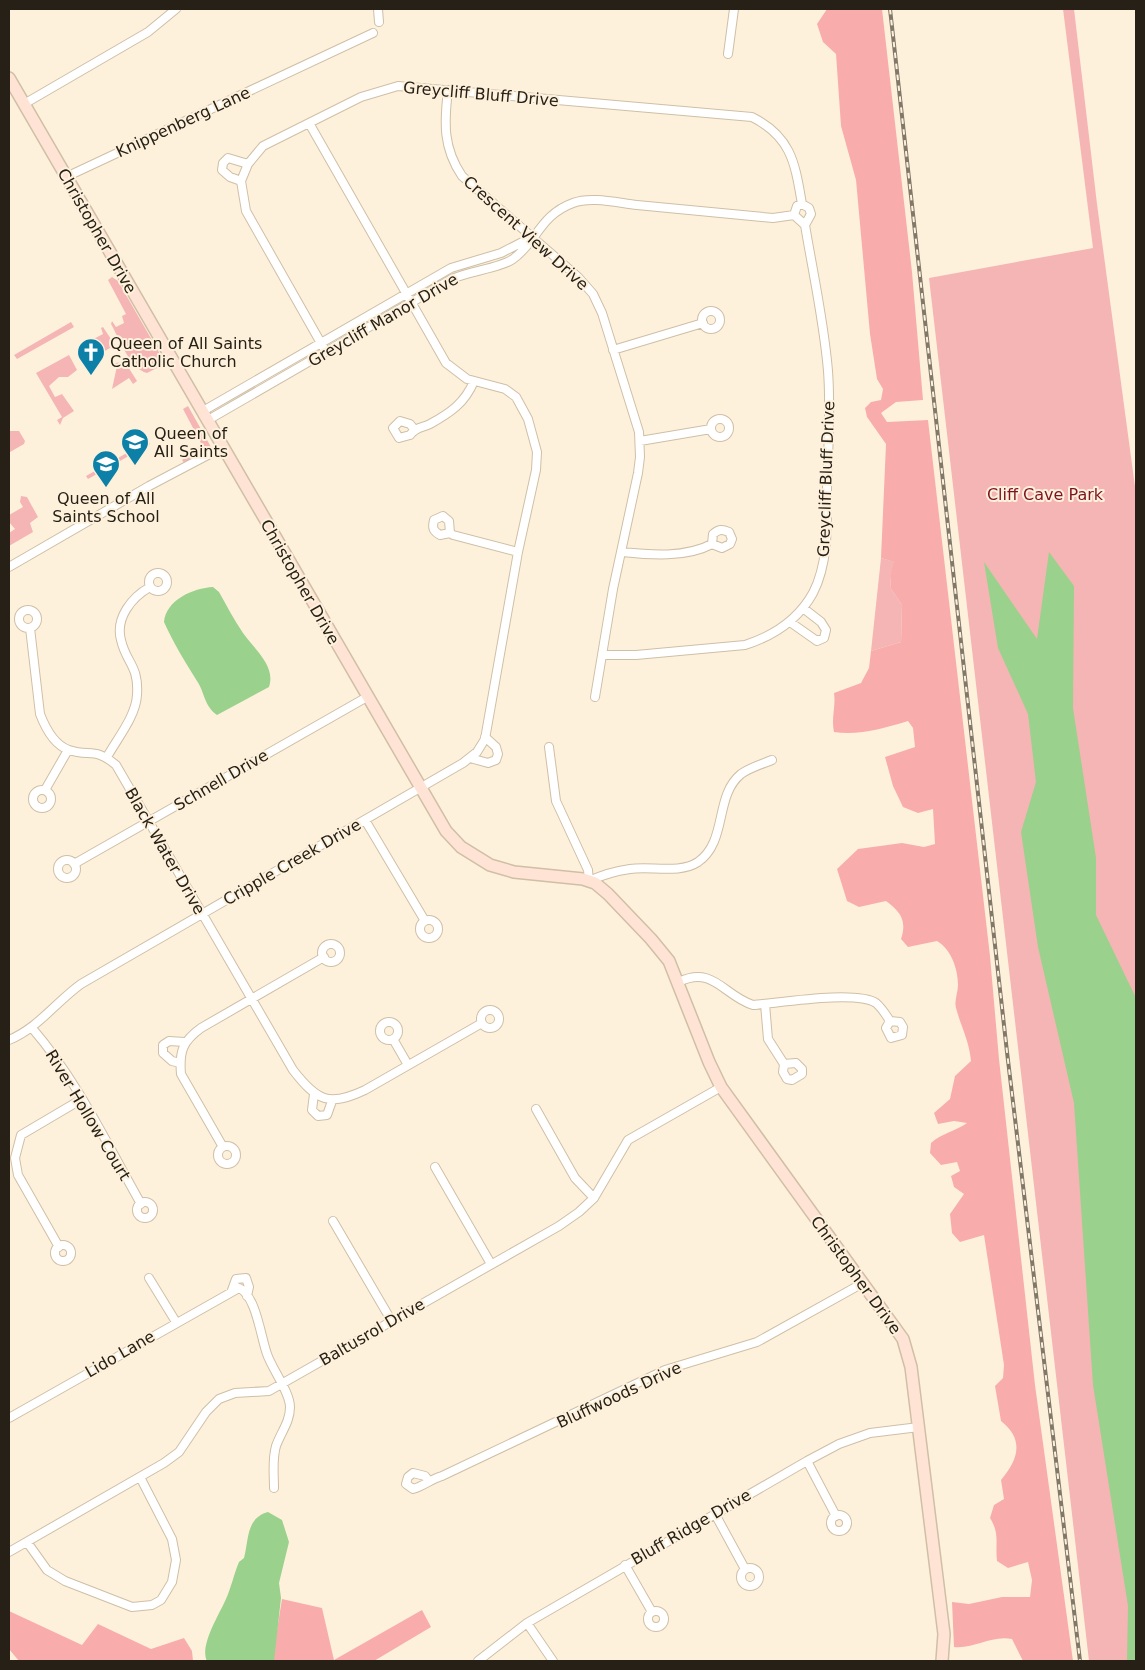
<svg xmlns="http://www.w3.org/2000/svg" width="1145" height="1670" font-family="'DejaVu Sans',sans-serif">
	<rect width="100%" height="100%" fill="#fef1dc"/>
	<path fill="#f5b5b4" d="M 1063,9 L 1074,9 L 1097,204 L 1136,494 L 1136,1661 L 1089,1661 L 929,278 L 1093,248 Z
		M 112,277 L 118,281 L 164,361 L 163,365 L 147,373 C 130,369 119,338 111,324 L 112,321 L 116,327 L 124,323 L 122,316 L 126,314 L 108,280 Z
		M 71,322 L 74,327 L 17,359 L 14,355 Z
		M 103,327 L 115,345 L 105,351 L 86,343 L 103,334 L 101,328 Z
		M 69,355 L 77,370 L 68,377 L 59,377 L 49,386 L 55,397 L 62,394 L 74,411 L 63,418 L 60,425 L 57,420 L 62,417 L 36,373 Z
		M 125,362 L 137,381 L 133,384 L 129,378 L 112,389 L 117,366 L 115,363 Z
		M 188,406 L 211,447 L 211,450 L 185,464 L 182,460 L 202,445 L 183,409 Z
		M 9,431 L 19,431 L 25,441 L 24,444 L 10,452 Z
		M 148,441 L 150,444 L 88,479 L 86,476 Z
		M 21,496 L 27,497 L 38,517 L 30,523 L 33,532 L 9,546 L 9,533 L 15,529 L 9,522 L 9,515 L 23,507 L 20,502 Z
		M 881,558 L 895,562 L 890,575 L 891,589 L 902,605 L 901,642 L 871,651 Z"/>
	<path fill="#f8adac" d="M 827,9 L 882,9 L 912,272 L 923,400 L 896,402 L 881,413 L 887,422 L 928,420 L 990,956 L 999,1059 L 1035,1385 L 1073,1661 L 1023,1661 L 1012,1639 C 991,1635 975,1649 954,1647 L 952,1602 L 969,1604 L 1002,1597 L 1030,1597 L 1032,1580 L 1028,1562 L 1008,1568 L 997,1561 C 995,1542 1000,1534 990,1518 L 994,1505 L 1004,1499 L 1001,1480 C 1019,1459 1024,1439 1001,1421 L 995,1386 L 1003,1378 L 1004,1365 L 984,1235 L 960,1242 L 952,1233 L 950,1214 L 964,1194 L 954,1187 L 951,1176 L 960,1171 L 957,1162 L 941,1165 L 930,1153 L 931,1143 C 942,1133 956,1131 967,1123 L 954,1121 L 938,1124 L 934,1113 L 950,1099 L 955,1076 L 971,1061 C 969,1040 961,1027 956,1008 C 954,1001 958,992 958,985 C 958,969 951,949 937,941 L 908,947 L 901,939 C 907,921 901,912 886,901 L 859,907 L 847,901 L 837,869 L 858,849 L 902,843 L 924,847 L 935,844 L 933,809 L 918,813 L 903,807 L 893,786 L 885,757 L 915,747 L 913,728 L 908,721 C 885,728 858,736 834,732 C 831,717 836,707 834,693 L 861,683 L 869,668 L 871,651 L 901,642 L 902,605 L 891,589 L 890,575 L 894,562 L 881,558 L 886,444 L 867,417 L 865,408 L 871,402 L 881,400 L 883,389 L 877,379 L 870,334 L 856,180 L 841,126 L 836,54 L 823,42 L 817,24 Z
		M 282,1599 L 322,1608 L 334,1660 L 422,1610 L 431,1627 L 374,1661 L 272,1661 Z
		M 9,1611 L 82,1645 L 98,1624 L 151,1649 L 184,1638 L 192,1651 L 193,1661 L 19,1661 L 9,1649 Z"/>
	<path fill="#9ad18c" d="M 1049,552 L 1074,586 L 1073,708 L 1096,858 L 1096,915 L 1136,998 L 1136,1661 L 1127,1661 L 1128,1606 L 1093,1385 L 1074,1103 L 1038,947 L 1021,832 L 1036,782 L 1028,714 L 998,648 L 984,562 L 1037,639 Z
		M 213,587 L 219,592 C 227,606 234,620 243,633 C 255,650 276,666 269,687 L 217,715 C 204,706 205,693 197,681 C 185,662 173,642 164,622 C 166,600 193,588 213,587 Z
		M 268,1512 L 282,1520 L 289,1542 L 279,1583 L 281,1598 L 274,1661 L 207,1661 C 199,1646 220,1613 226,1599 C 231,1588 234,1574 239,1562 L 244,1558 C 249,1539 246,1518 268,1512 Z"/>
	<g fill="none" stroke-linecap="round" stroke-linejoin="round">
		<g stroke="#cfbfa6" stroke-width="10">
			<path id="street" d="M 378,9 L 379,22
				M 728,54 L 734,9
				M 448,90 C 444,123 443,148 462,176 L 578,277 L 593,294 L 602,313 L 639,432 L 640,457 L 638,473 L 613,589 L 595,697
				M 24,104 L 148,32 L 176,9
				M 66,177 L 373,33
				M 241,181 L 230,177 L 222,170 L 223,163 L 228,158 L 248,164
				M 802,204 L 797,206 L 794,215 L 805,225
				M702 320a9 9 0 1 1 18 0a9 9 0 1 1-18 0Z
				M 613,350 L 703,323
				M 326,352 L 246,211 L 241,181 L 248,164 L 263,146 L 361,97 L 398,86 L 752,117 C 792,137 795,164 802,204 L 809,208 L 811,214 L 805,225 C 813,273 824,322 828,371 C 831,410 828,450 827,489 C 827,523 829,562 813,593 C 798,620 773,636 745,645 L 636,655 L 603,655
				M 203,411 L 451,268 L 501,253 L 532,237
				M711 428a9 9 0 1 1 18 0a9 9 0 1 1-18 0Z
				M 208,420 L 452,279 C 469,271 501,268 513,259 C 537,242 540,215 573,203 C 591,196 618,203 637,205 C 683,209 728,214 773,218 L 794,215
				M 414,429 L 410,424 L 400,421 L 393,428 L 399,438 L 410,435 C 416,427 422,428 430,424 C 450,413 465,403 474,381
				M 640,441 L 711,429
				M 450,533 L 440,535 C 433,531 432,528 434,520 L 443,516 L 449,521 L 450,533 L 453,535 L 518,552
				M 622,552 C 650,555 686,558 712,544 L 722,548 L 730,544 L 732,539 L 729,532 C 722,529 719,529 713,534 L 712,544
				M 9,567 L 149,486 L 223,447
				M149 582a9 9 0 1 1 18 0a9 9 0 1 1-18 0Z
				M19 619a9 9 0 1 1 18 0a9 9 0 1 1-18 0Z
				M 790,622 L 817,641 L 824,638 L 826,630 L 821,622 L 803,608
				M 30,628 L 40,714 C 45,727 54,745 69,750 C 90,757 95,747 116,765 L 293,1070 C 317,1101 329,1107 365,1090 L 482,1023
				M 549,747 L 556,801 L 588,870 L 589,881 C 602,875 616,871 630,869 C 651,866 680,874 698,862 C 728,841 714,796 741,774 C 749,768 762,764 772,760
				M 107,757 C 117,739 136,716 137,695 C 139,665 126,663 121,640 C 115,618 132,597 150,587
				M 470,758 L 488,763 L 496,760 L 498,754 L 496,747 L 485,737
				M 45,790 L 68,750
				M33 799a9 9 0 1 1 18 0a9 9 0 1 1-18 0Z
				M 365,820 L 425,921
				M58 869a9 9 0 1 1 18 0a9 9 0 1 1-18 0Z
				M 74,864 L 367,697
				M420 929a9 9 0 1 1 18 0a9 9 0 1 1-18 0Z
				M322 953a9 9 0 1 1 18 0a9 9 0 1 1-18 0Z
				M 679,982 C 713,965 724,996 753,1005 C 779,1003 856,990 876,1003 C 882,1008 886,1015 890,1021 L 886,1028 L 891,1038 L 902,1035 L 903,1027 L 900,1022 L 890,1021
				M 765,1004 L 768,1039 L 784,1064 L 796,1063 L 802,1069 L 802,1074 L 792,1080 L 787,1079 L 783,1072 L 784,1064
				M481 1019a9 9 0 1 1 18 0a9 9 0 1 1-18 0Z
				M380 1031a9 9 0 1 1 18 0a9 9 0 1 1-18 0Z
				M 32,1028 C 77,1080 107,1144 141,1204
				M 393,1039 L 408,1065
				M 9,1040 C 38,1028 56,1002 81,984 L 463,763 L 477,752 L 485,739 L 518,552 L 536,470 L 537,452 L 528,419 L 516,397 L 505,389 L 467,379 L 446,363 L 309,123
				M 180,1063 L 172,1061 L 163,1053 L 163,1045 L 169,1041 L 185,1042
				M 314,1094 L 312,1110 L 318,1116 L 327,1115 L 332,1101
				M 536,1109 L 575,1178 L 594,1198
				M218 1155a9 9 0 1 1 18 0a9 9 0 1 1-18 0Z
				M 223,1147 L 181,1074 C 179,1051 183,1041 201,1028 L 324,957
				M 435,1167 L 491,1264
				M137 1210a8 8 0 1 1 16 0a8 8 0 1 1-16 0Z
				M 333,1221 L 391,1320
				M55 1253a8 8 0 1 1 16 0a8 8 0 1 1-16 0Z
				M 59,1247 L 18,1175 L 15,1158 L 21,1135 L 82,1099
				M 149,1278 L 176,1322
				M 232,1290 L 236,1279 L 246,1278 L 249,1287 L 247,1296
				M 9,1418 L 239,1288 C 256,1295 261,1338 267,1354 C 272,1369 290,1392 290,1407 C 290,1422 281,1432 276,1446 C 272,1460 274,1474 274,1488
				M 807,1461 L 836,1516
				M 428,1480 L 425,1476 L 413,1473 L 408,1477 L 406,1484 L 413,1489 C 424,1486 431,1479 442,1476 L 665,1370 L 757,1342 L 863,1283
				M 715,1514 L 745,1569
				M831 1523a8 8 0 1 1 16 0a8 8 0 1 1-16 0Z
				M 27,1542 L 47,1570 L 65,1581 L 132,1607 L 152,1605 L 161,1600 L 172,1582 L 176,1560 L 172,1539 L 140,1477
				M 9,1552 L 164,1463 L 179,1452 L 206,1412 L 219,1399 L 235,1393 L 269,1391 L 559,1226 L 579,1212 L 594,1198 L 628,1140 L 721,1087
				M 625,1565 L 652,1612
				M741 1577a9 9 0 1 1 18 0a9 9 0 1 1-18 0Z
				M648 1619a8 8 0 1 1 16 0a8 8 0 1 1-16 0Z
				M 527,1623 L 553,1661
				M 478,1661 L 527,1623 L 807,1461 L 839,1444 L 870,1433 L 919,1427"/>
		</g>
		<g stroke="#cfbfa6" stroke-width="14">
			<path id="secondary" d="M 9,78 L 446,831 L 461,847 L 490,865 L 514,872 L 583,879 L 595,883 L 608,894 L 651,939 L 669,961 L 709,1062 L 721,1087 L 903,1339 L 911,1367 L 944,1634 L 942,1661"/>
		</g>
		<use href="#street" stroke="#fff" stroke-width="8"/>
		<use href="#secondary" stroke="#ffe3d4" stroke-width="11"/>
		<g stroke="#817869" stroke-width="4">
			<path id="rail" d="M 890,9 L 1007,1052 L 1080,1661"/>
		</g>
		<use href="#rail" stroke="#fef1dc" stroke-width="2" stroke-dasharray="5.5" stroke-linecap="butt"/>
	</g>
	<defs>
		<g id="church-pin" transform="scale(1.4375)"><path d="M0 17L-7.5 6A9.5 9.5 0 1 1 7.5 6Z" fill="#0c80a7" stroke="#fef1dc"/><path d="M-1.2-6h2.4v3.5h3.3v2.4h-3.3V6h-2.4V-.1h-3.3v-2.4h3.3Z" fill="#fff"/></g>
		<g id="school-pin" transform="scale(1.4375)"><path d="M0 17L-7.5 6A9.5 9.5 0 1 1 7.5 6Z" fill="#0c80a7" stroke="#fef1dc"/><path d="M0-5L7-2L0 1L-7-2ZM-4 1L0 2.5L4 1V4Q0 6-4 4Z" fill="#fff"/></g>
	</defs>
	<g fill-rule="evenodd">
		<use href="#church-pin" x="91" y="352"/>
		<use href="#school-pin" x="135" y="442"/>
		<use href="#school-pin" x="106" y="464"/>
	</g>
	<g text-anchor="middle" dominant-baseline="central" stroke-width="4" stroke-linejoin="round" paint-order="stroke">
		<g font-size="16" fill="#262016" stroke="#fef1dc">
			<text transform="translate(481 94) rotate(5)">Greycliff Bluff Drive</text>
			<text transform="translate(183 122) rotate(-25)">Knippenberg Lane</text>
			<text transform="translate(97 231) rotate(60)">Christopher Drive</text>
			<text transform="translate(526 233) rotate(42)">Crescent View Drive</text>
			<text transform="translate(383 320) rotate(-30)">Greycliff Manor Drive</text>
			<text transform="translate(826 479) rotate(-88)">Greycliff Bluff Drive</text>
			<text transform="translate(300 582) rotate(60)">Christopher Drive</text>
			<text transform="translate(221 780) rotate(-30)">Schnell Drive</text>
			<text transform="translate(165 851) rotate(60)">Black Water Drive</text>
			<text transform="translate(292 862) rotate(-30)">Cripple Creek Drive</text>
			<text transform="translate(88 1115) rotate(59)">River Hollow Court</text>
			<text transform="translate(856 1275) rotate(54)">Christopher Drive</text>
			<text transform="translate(372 1332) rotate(-30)">Baltusrol Drive</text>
			<text transform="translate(120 1354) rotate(-30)">Lido Lane</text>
			<text transform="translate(619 1395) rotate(-25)">Bluffwoods Drive</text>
			<text transform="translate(691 1527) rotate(-30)">Bluff Ridge Drive</text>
		</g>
		<g font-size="16" fill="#262016" stroke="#fef1dc" text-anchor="start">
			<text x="110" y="343">Queen of All Saints<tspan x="110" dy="18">Catholic Church</tspan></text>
			<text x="154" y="433">Queen of<tspan x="154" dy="18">All Saints</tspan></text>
			<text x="106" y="498" text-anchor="middle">Queen of All<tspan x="106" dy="18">Saints School</tspan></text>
		</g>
		<g font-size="16" fill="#7e1322" stroke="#fef1dc">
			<text x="1045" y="494">Cliff Cave Park</text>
		</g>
	</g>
	<rect width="1145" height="1670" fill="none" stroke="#262016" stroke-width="20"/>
</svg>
